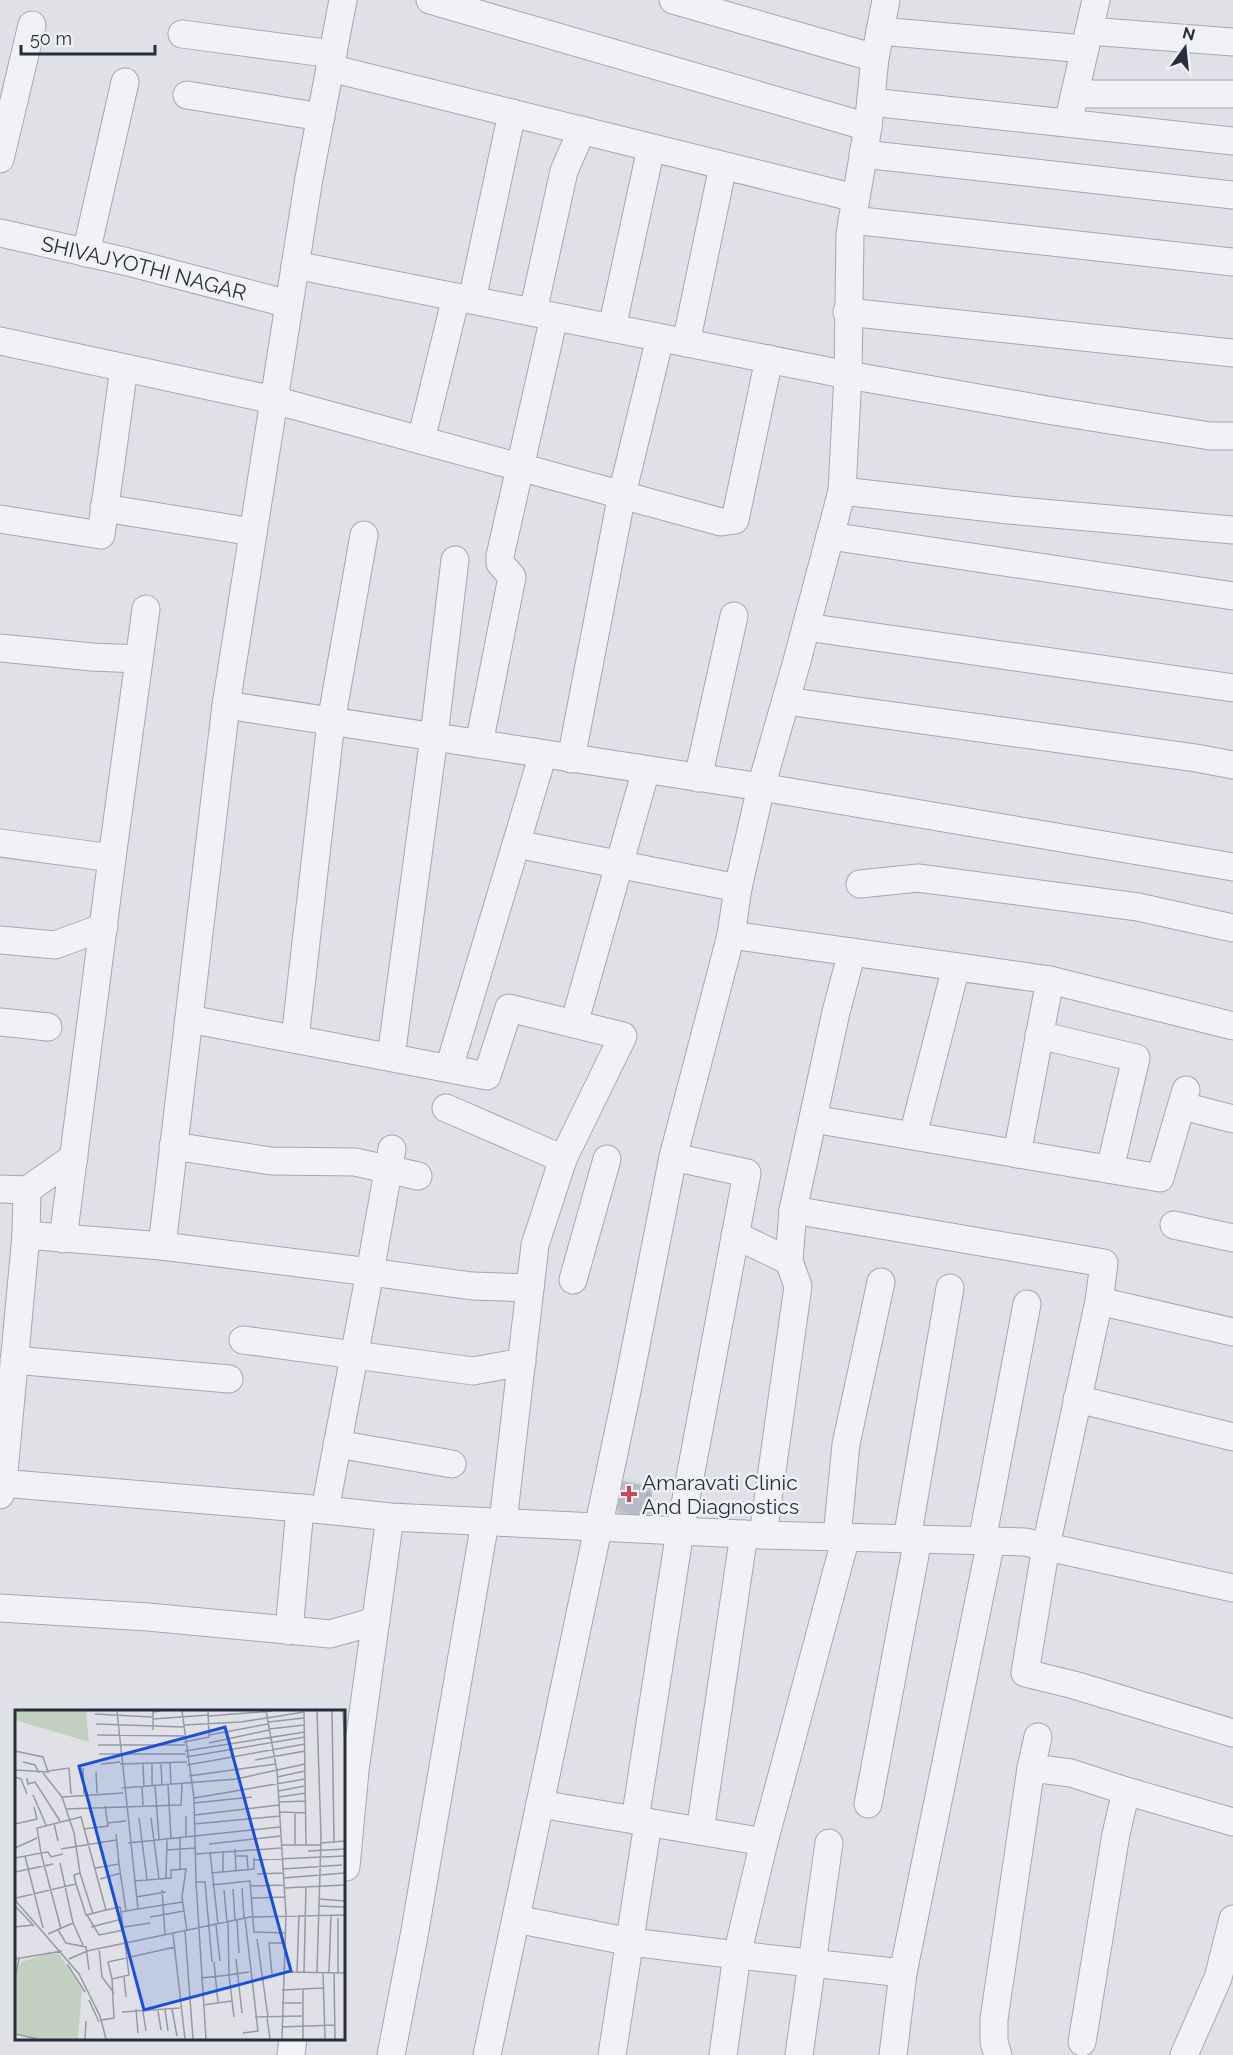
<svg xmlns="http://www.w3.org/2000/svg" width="1233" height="2055" font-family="Raleway,sans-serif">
	<defs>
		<filter id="shadow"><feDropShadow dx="6" dy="4" stdDeviation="3" flood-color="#0004"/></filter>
	</defs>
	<rect width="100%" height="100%" fill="#dfe1e7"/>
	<path fill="#b9bcc6" filter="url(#shadow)" d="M 617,1480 L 648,1486 L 642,1513 L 611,1507 Z"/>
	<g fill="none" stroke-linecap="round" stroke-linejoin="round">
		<g stroke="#a5a7b1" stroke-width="29">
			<g id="minor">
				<path d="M 430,0 L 868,127"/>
				<path d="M 673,0 L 875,58"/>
				<path d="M 880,31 L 1085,49"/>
				<path d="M 1089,31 L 1233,42"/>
				<path d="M 182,34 L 333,54"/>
				<path d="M 330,68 L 855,198"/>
				<path d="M 1075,94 L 1233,94"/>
				<path d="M 187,95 L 321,117"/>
				<path d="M 871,102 L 1233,141"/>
				<path d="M 1071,110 L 1096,0"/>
				<path d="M 863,154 L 1233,195"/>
				<path d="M 0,159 L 32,25"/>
				<path d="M 852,220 L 1233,262"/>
				<path id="s1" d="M 0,233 L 128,262 L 289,304"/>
				<path d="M 86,253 L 125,82"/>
				<path d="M 295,265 L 848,375 L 1047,410 L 1210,436 L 1233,436"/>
				<path d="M 472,300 L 512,113"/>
				<path d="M 533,312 L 564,171 L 582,130"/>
				<path d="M 847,312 L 1233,353"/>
				<path d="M 612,328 L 651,148"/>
				<path d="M 0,341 L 274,400 L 721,522 L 735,520 L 769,359"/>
				<path d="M 686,343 L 723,166"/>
				<path d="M 421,440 L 456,297"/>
				<path d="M 842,491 L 1009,510 L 1233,530"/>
				<path d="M 104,508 L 253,532"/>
				<path d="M 0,519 L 101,535 L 124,368"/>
				<path d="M 830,536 L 1233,596"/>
				<path d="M 806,627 L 1233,688"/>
				<path d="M 0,648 L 92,657 L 139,659"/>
				<path d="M 786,701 L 1196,758 L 1233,765"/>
				<path d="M 226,705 L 761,787 L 1233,867"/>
				<path d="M 479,744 L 512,577 L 500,563 L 500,556 L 554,317"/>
				<path d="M 571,759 L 622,494 L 660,338"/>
				<path d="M 698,778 L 734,616"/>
				<path d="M 0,843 L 112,858 L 63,1239"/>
				<path d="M 516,844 L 738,888"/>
				<path d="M 112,858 L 146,609"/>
				<path d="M 860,884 L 918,878 L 1138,907 L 1233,928"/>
				<path d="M 731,935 L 1050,980 L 1233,1026"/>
				<path d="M 0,940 L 55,945 L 104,927"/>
				<path d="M 189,1019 L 487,1076 L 509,1008 L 623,1036 L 563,1159 L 535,1245 L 503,1522"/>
				<path d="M 0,1022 L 48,1027"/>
				<path d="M 574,1024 L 646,770"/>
				<path d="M 1039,1035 L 1136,1058 L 1110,1169"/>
				<path d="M 295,1039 L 331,722 L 364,535"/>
				<path d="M 391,1057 L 434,736 L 455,560"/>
				<path d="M 449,1068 L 543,754"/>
				<path d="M 1183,1106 L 1233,1119"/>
				<path d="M 446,1108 L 563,1159"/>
				<path d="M 813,1119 L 1160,1178 L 1186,1090"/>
				<path d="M 913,1135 L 956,967"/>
				<path d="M 173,1146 L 271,1161 L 355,1162 L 418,1176"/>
				<path d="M 392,1149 L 370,1272 L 472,1286 L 530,1288"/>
				<path d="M 1017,1154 L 1050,980"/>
				<path d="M 0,1189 L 27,1190 L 26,1235"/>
				<path d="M 27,1190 L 74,1157"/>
				<path d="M 793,1210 L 1104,1263 L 1099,1301 L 1046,1546 L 1025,1673 L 1074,1685 L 1233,1733"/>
				<path d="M 1174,1225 L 1233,1238"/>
				<path d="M 735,1235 L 789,1261"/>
				<path d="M 162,1246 L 370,1272 L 325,1510"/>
				<path d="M 573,1280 L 607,1159"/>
				<path d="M 1099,1301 L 1233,1332"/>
				<path d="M 243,1340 L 473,1371 L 522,1362"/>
				<path d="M 14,1360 L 229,1379"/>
				<path d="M 1077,1399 L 1233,1437"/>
				<path d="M 337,1444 L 452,1464"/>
				<path d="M 0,1483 L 325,1510 L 390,1517 L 763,1535 L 1025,1542 L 1233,1588"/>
				<path d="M 0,1495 L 3,1483 L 26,1235 L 162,1246 L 226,705 L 309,178 L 343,0"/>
				<path d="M 763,1535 L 798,1286 L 789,1261 L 793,1210 L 836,1012 L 852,952"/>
				<path d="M 837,1537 L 846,1444 L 881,1282"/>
				<path d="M 907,1539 L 950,1288"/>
				<path d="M 982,1541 L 1027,1304"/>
				<path d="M 0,1608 L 148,1617 L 330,1634 L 376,1621"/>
				<path d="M 289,1631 L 300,1508"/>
				<path d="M 1031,1768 L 1071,1773 L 1126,1791"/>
				<path d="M 540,1804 L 764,1842"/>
				<path d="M 868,1804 L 918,1539"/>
				<path d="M 635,1820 L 680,1531 L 747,1173 L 673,1157"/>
				<path d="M 700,1831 L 744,1534"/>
				<path d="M 344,1867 L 346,1867 L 355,1771 L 390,1517"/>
				<path d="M 516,1919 L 631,1942 L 737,1955 L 764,1842 L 846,1537"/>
				<path d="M 1082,2042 L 1116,1834 L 1126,1791 L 1233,1822"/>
				<path d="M 291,2055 L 293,2038"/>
				<path d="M 391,2055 L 414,1936 L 485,1522"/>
				<path d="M 487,2055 L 627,1391 L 673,1157 L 731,935 L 738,888 L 761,787 L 797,661 L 842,491 L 848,375 L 850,234 L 868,127 L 875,58 L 886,0"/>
				<path d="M 612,2055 L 648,1823"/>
				<path d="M 723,2055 L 737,1955 L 903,1973"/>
				<path d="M 799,2055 L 829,1843"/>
				<path d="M 893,2055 L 903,1973 L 991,1541"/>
				<path d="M 998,2055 L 994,2042 L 994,2019 L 1031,1768 L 1038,1737"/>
				<path d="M 1184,2055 L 1218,1978 L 1233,1919"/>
			</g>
		</g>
		<use href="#minor" stroke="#f1f2f5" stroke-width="27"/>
	</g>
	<path fill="#c44c4e" stroke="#eef0f5" stroke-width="2" d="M626 1485h6v6h6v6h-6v6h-6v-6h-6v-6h6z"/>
	<g text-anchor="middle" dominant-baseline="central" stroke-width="5" stroke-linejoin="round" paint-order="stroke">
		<g font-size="21" fill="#292d3d" stroke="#eef0f5">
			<text stroke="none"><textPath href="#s1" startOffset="148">SHIVAJYOTHI NAGAR</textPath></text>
		</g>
		<g font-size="21" fill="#292d3d" stroke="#eef0f5" text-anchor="start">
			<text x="642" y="1482">Amaravati Clinic<tspan x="642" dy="24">And Diagnostics</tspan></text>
		</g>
	</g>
	<g transform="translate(15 1710)">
		<rect width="330" height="330" fill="#dfe1e7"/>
		<path d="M 0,1 L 71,1 L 74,32 L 0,10 ZM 31,244 L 44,244 L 67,280 L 63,329 L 23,329 L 0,324 L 1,263 L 6,252 Z" fill="#c2d0c0"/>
		<path fill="none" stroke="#9699a3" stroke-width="1.5" d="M 167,1 L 179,88 L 181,172 L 191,329M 193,1 L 194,28M 251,1 L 262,61 L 271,205 L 267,329M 289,1 L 291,135M 317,1 L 319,132M 328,1 L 330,37M 80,4 L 137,7M 194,6 L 257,1M 138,9 L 193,5M 253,12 L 289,8M 81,14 L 169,17M 169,15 L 226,12 L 289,2M 254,19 L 289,15M 138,20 L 138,2 L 146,1M 82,25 L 169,26M 194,25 L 253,14M 169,32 L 194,27M 194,33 L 254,20M 83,35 L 170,35M 0,41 L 28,47 L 33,62 L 0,60M 170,41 L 290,22M 84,44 L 171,44M 171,47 L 290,27M 240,50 L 290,41M 8,52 L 20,55 L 24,63M 128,53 L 129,77M 137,53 L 137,76M 146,53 L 147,76M 155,53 L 156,75M 86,54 L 105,52M 105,54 L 172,52M 172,55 L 290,34M 68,58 L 69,84M 33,61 L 54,58 L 56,84M 81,62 L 82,83M 28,63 L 47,87M 174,66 L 261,54M 0,67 L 6,69 L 12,84M 262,67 L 290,61M 12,68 L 13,74 L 20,72 L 45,111M 153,75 L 156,128M 140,76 L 144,129M 127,77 L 128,95M 107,78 L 221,69 L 290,54M 263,81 L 290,76M 18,85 L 31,115M 264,87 L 291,83M 179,88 L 290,69M 264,92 L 291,91M 179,93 L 237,87M 51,99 L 166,95 L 167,74M 265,102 L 291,103M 280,103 L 280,135M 180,105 L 264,95M 171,106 L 171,126M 124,108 L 132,170M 136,108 L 144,169M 39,113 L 43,131M 92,113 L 111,111M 0,114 L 22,109 L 19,97M 179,114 L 265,106M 69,119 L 93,116 L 90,96M 101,124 L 104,154M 113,133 L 265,117M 306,133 L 330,131M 194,134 L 265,126M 266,135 L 306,135M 0,138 L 22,128M 46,139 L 101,130M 220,139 L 221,161M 152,140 L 180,138M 208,141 L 208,162M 293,141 L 330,139M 195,142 L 203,214M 48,144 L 36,147 L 33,142 L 26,143 L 22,118 L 66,107 L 91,200 L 105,197 L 106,202M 180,144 L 266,138M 10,146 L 28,218M 220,146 L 232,146 L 233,160M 0,148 L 26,143 L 46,219M 239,150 L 330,146M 80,158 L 104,154 L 111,201M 165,159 L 165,127M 268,159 L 327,155M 0,162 L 38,154M 65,163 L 78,204M 196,163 L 239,159 L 239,148M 242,164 L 268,163M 268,168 L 330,163M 85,169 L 106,163M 151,169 L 152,128M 119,171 L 156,168 L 156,160 L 171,159 L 167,187 L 172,221M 181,172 L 190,172 L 197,252M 61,174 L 71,205 L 91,200M 197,175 L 235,171 L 239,222 L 271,223M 236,176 L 269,175M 227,178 L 229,208M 269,178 L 330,175M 218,179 L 220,210M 147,180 L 148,195 L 168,192M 209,180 L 212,212M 121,187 L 151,182M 1,188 L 61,174 L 59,165 L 65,163 L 59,123 L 47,87 L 108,83M 236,188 L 270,187M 303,189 L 330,191M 0,190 L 64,264 L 85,306 L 91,329M 0,196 L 19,216M 303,196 L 329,197M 123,199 L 148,195 L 150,225M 72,205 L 84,225 L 109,220M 135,207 L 169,201M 222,210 L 224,243M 58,213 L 68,235M 201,215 L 205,251M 0,217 L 18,215M 76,217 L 107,209M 109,217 L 135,213M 43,220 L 51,233 L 71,237 L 74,260M 170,221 L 178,329M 33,224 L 58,213 L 45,153M 158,224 L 170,329M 242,229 L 253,307M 84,238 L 87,267 L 99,283M 0,249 L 47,241M 54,249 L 72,241 L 235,207 L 330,205M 221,249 L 227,303M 199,252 L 203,293M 52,254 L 70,282M 270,262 L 330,263M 282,262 L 284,205M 289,262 L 291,177M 302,262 L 306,128 L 302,1M 308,262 L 310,329M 314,262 L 316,205M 319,262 L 320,329M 323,263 L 323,208M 257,264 L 254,233 L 271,233M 109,267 L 111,287M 0,268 L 4,249M 186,268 L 214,265 L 213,212M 97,269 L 93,252 L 160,237M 267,280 L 308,278M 288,280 L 288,329M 74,290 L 84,312M 267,293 L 287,293M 188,295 L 217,291M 121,299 L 123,323M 157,299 L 162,326M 150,300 L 153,321M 143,301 L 146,320M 107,302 L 165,298M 128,302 L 131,321M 219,307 L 214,265 L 234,262M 240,307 L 287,306M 252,307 L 255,329M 86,310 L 99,308 L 97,269 L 114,265 L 106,202 L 123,199 L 102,1M 267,317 L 320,315M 228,323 L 243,321 L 230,208M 0,324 L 23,329M 70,329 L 71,311"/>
		<path fill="#1d4ed8" fill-opacity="0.15" stroke="#1d4ed8" stroke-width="3" d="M 210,17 L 276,261 L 129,300 L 64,56 Z"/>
		<rect width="330" height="330" fill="none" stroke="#292d3d" stroke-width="3"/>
	</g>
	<g transform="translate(1185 48) rotate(15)" stroke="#eef0f5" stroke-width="4.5" paint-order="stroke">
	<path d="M0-4.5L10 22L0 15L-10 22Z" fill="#292d3d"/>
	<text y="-9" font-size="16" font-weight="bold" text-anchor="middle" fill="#292d3d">N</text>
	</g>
	<path d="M21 45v9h134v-9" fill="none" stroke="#292d3d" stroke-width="3"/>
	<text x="30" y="45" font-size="18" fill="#292d3d" stroke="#eef0f5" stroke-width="4.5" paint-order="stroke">50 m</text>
</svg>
